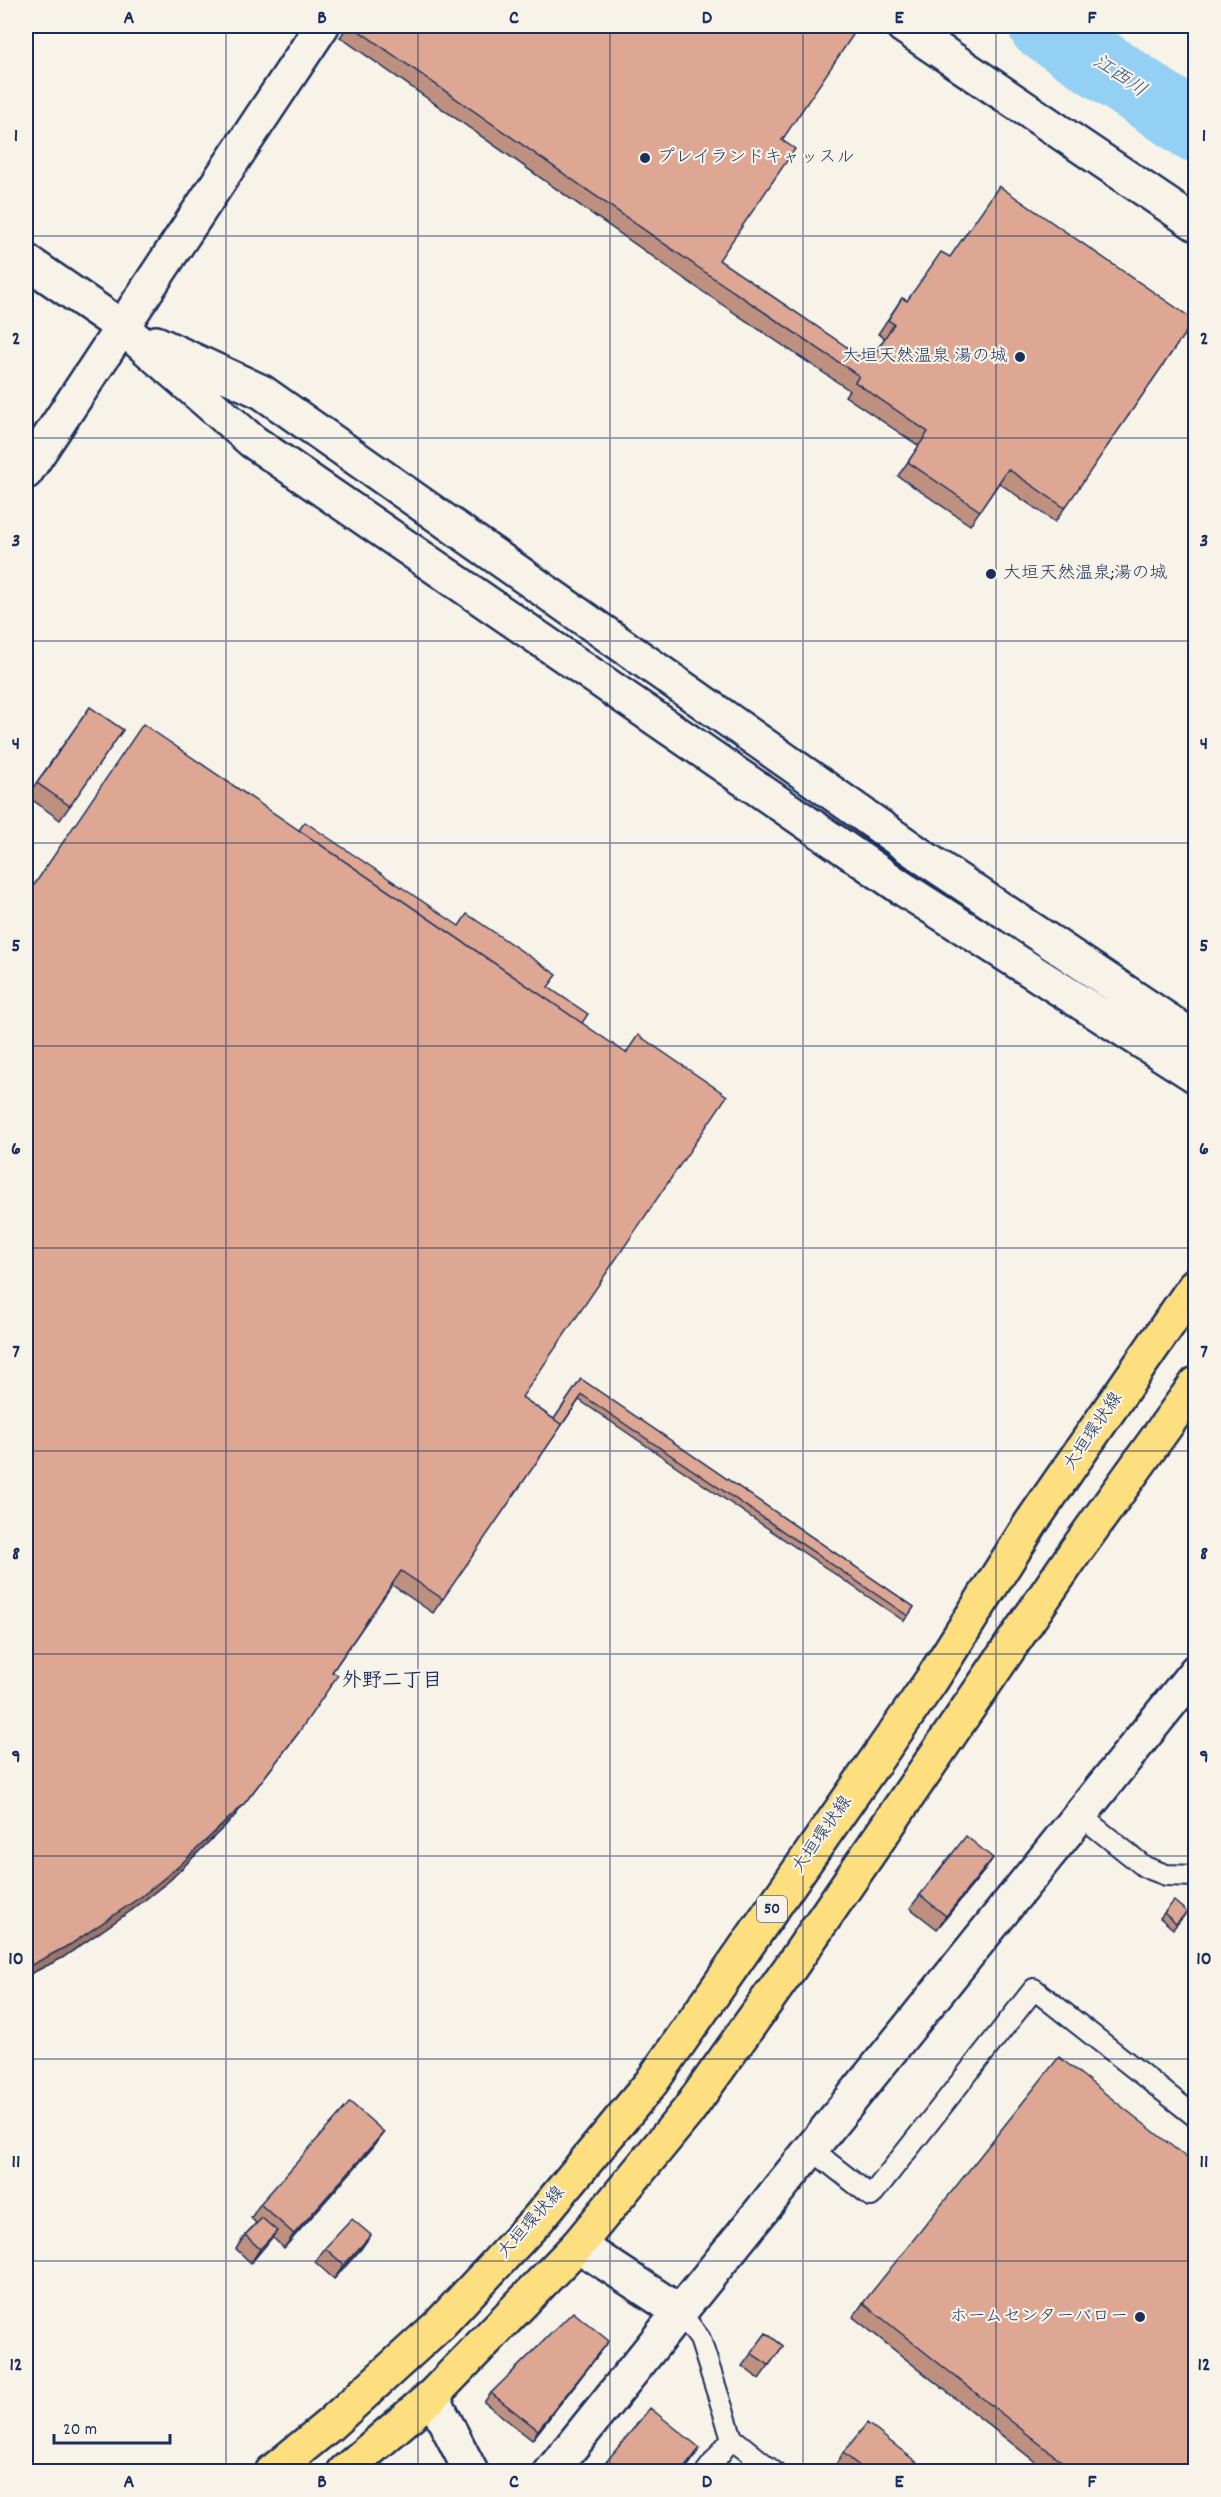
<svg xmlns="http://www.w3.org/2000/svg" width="1221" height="2497" font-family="Dekko,'Klee One',sans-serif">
	<rect width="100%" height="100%" fill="#f7f3e8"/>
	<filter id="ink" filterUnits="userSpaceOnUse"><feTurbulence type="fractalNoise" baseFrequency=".0167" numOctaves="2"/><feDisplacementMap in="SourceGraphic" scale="12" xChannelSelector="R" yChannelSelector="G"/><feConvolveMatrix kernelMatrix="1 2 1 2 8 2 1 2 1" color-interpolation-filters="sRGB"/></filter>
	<g filter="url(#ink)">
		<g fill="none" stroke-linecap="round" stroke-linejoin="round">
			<path stroke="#93d0f3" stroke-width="69" d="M 1043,26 L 1196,128"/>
			<g stroke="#1b2f5e" stroke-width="24">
				<path id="lane" d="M 1080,1815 L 1145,1867 L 1166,1875 L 1196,1876
					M 811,2149 L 871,2196 L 1034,1989 L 1196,2117
					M 680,2312 L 700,2339 L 732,2438 L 774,2472
					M 706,2472 L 732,2438"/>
			</g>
			<g stroke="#1b2f5e" stroke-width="38">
				<path id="street" d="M 903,26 L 1196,224
					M 26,472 L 322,26
					M 578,2245 L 680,2312
					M 432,2396 L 471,2472
					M 551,2472 L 1196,1671"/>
			</g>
			<g stroke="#1b2f5e" stroke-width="38">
				<path id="secondary" d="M 26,261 L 122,327 L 252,441 L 905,890 L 1196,1076
					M 156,343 L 262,392 L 926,859 L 1196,1039"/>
			</g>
			<g stroke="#1b2f5e" stroke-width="38">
				<path id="primary" d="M 272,2472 L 328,2426 L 439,2325 L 538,2219 L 651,2083 L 931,1681 L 1031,1523 L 1196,1284
					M 344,2472 L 432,2396 L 578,2245 L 688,2111 L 790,1968 L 1075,1552 L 1196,1384"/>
			</g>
			<use href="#lane" stroke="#f7f3e8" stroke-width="20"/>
			<use href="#street" stroke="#f7f3e8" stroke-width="33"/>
			<use href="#secondary" stroke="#f7f3e8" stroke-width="33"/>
			<use href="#primary" stroke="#fedf80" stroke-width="33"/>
		</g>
		<path fill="#be907f" stroke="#1b2f5e" stroke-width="1.5" d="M 348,26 L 852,26 L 782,140 L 719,260 L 868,362 L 885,338 L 878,334 L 902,298 L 907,301 L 949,257 L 1194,320 L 1055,522 L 999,483 L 970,525 L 898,476 L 919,446 L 845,396 L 849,390 L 699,289 L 340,37 Z
			M 90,707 L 123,730 L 60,820 L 27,796 Z
			M 299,830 L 548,987 L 582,1023 L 522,1397 L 554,1419 L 581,1379 L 914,1607 L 904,1621 L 579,1400 L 433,1613 L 392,1585 L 332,1672 L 299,1732 L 233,1818 L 170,1880 L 132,1910 L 62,1958 L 26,1976 L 26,892 L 28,894 Z
			M 1196,862 L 1196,869 L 1192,867 Z
			M 984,1871 L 937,1929 L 910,1908 L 920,1895 Z
			M 1164,1913 L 1184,1916 L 1173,1929 L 1160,1918 Z
			M 374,2146 L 284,2248 L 272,2237 L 251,2263 L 236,2249 L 245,2235 L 256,2223 L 251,2218 L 260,2204 Z
			M 325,2248 L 361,2249 L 334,2279 L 315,2262 Z
			M 863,2303 L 1196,2472 L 1048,2472 L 853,2317 Z
			M 766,2333 L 783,2346 L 759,2379 L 742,2366 Z
			M 602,2350 L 532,2440 L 484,2402 L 491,2393 Z
			M 843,2453 L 929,2472 L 840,2472 L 834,2467 Z"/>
		<path fill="#9b7568" stroke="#1b2f5e" stroke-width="1.5" d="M 299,1732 L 233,1818 L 170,1880 L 132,1910 L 62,1958 L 26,1976 L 26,1968 Z
			M 993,1858 L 984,1871 L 937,1929 L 946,1916 Z
			M 384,2132 L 374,2146 L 284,2248 L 294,2234 Z
			M 277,2231 L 267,2244 L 251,2263 L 260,2249 Z
			M 371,2235 L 361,2249 L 334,2279 L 344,2265 Z
			M 609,2341 L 532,2440 L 538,2430 Z
			M 700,2448 L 691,2462 L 683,2472 L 681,2472 Z"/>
		<path fill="#dda794" stroke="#1b2f5e" stroke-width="1.5" d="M 352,26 L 852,26 L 857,29 L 782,140 L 795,149 L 719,260 L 869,362 L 894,324 L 888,320 L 902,298 L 907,301 L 941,252 L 950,257 L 999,186 L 1194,320 L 1065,508 L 1008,469 L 980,511 L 908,462 L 928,432 L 855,382 L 859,376 L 709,275 Z
			M 90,707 L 123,730 L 70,806 L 37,783 Z
			M 143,724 L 626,1053 L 638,1035 L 727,1096 L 522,1397 L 562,1425 L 443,1599 L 401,1571 L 332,1672 L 338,1675 L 299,1732 L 243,1805 L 179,1866 L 142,1896 L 71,1944 L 26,1968 L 26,892 L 28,894 Z
			M 305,822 L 459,926 L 467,914 L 557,975 L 548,987 L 588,1014 L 582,1023 L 299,830 Z
			M 581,1379 L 914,1607 L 908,1616 L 582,1395 L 561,1426 L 562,1425 L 554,1419 Z
			M 966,1836 L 993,1858 L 946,1916 L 920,1895 Z
			M 1174,1901 L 1187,1912 L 1176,1924 L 1164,1913 Z
			M 1059,2057 L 1196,2165 L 1196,2472 L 1075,2472 L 863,2303 Z
			M 350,2102 L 384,2132 L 294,2234 L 260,2204 Z
			M 262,2218 L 277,2231 L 260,2249 L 245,2235 Z
			M 352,2219 L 371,2235 L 344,2265 L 325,2248 Z
			M 573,2312 L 609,2341 L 538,2430 L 491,2393 Z
			M 766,2333 L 783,2346 L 769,2365 L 751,2353 Z
			M 650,2408 L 700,2448 L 681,2472 L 598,2472 Z
			M 867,2423 L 929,2472 L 867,2472 L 843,2453 Z"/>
	</g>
	<path fill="none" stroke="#1b2f5e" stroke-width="1.5" stroke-opacity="0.55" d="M 226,26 L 226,2472M 418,26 L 418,2472M 610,26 L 610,2472M 803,26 L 803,2472M 996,26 L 996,2472M 26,236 L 1196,236M 26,438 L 1196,438M 26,641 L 1196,641M 26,843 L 1196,843M 26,1046 L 1196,1046M 26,1248 L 1196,1248M 26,1451 L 1196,1451M 26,1654 L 1196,1654M 26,1856 L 1196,1856M 26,2059 L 1196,2059M 26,2261 L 1196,2261"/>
	<g fill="#1b2f5e" stroke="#f7f3e8" stroke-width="2">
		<circle cx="645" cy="158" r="6"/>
		<circle cx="1020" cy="357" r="6"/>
		<circle cx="991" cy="574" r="6"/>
		<circle cx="1140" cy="2317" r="6"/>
	</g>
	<g text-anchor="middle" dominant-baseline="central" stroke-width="4.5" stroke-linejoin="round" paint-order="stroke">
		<rect fill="#f7f3e8" stroke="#5d6a87" stroke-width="1.5" x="757" y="1896" width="30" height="26" rx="4.5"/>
		<g font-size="16" font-weight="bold" fill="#1b2f5e">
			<text x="772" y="1909">50</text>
		</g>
		<g font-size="18" fill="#1b2f5e" stroke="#f7f3e8" text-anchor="start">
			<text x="657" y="158">プレイランドキャッスル</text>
			<text x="1008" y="357" text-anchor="end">大垣天然温泉 湯の城</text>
			<text x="1003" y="574">大垣天然温泉;湯の城</text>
			<text x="1128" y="2317" text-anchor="end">ホームセンターバロー</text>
		</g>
		<g font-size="18" fill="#1b2f5e" stroke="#f7f3e8">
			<text transform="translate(1094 1432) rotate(-56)">大垣環状線</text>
			<text transform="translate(823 1835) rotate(-55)">大垣環状線</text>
			<text transform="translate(532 2223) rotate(-48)">大垣環状線</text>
		</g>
		<g font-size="20" font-style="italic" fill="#395783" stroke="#f7f3e8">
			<text transform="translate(1119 77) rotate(34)">江西川</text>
		</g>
		<g font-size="20" font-weight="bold" fill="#1b2f5e" stroke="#f7f3e8">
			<text x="392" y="1682">外野二丁目</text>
		</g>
	</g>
	<rect width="1221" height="2497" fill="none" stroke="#f7f3e8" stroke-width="66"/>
	<path d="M54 2434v9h116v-9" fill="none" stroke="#1b2f5e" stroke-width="3"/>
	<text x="63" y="2434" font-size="18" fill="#1b2f5e" stroke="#f7f3e8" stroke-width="4.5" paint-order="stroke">20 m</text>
	<rect x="33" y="33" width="1155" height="2431" fill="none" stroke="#1b2f5e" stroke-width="2"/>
	<g font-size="20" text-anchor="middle" font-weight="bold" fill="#1b2f5e">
		<text x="129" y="23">A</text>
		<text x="322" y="23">B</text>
		<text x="514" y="23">C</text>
		<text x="707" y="23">D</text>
		<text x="899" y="23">E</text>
		<text x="1092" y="23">F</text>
		<text x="16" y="141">1</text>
		<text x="1204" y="141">1</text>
		<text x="16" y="344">2</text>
		<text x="1204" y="344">2</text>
		<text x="16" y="546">3</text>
		<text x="1204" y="546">3</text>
		<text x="16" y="749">4</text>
		<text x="1204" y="749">4</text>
		<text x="16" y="951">5</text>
		<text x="1204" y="951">5</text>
		<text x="16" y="1154">6</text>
		<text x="1204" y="1154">6</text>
		<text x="16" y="1357">7</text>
		<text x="1204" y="1357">7</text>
		<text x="16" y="1559">8</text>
		<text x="1204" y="1559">8</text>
		<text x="16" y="1762">9</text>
		<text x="1204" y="1762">9</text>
		<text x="16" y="1964">10</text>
		<text x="1204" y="1964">10</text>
		<text x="16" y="2167">11</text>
		<text x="1204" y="2167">11</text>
		<text x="16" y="2370">12</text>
		<text x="1204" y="2370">12</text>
		<text x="129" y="2487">A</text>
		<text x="322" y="2487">B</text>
		<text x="514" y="2487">C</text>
		<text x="707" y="2487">D</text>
		<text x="899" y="2487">E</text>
		<text x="1092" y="2487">F</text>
	</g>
</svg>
